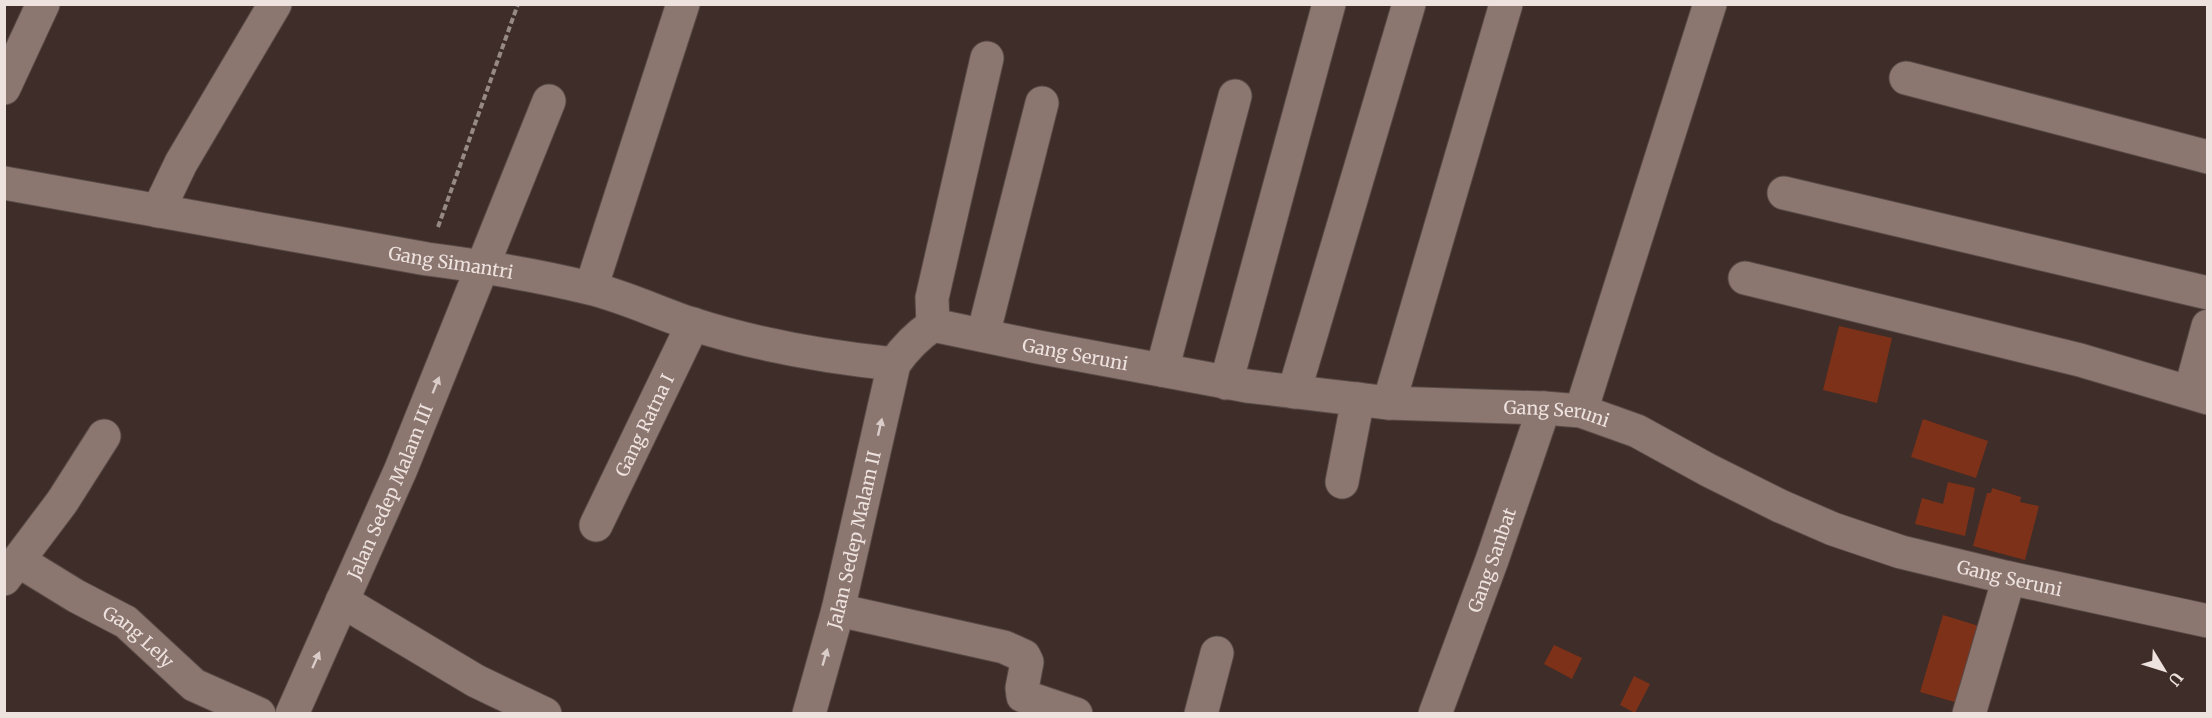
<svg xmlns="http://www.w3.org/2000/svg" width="2212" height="718" font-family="Merriweather,serif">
	<rect width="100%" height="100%" fill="#3e2d28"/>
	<path fill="#7e3119" d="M 1839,326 L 1892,338 L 1877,403 L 1823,390 Z
		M 1923,419 L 1988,441 L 1976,478 L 1911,457 Z
		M 1948,482 L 1975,488 L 1965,536 L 1915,524 L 1922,498 L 1943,504 Z
		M 1992,488 L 2021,497 L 2020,502 L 2039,506 L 2025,560 L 1973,546 L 1987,493 L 1991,493 Z
		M 1943,615 L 1982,627 L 1958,703 L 1920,692 Z
		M 1554,645 L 1582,658 L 1572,679 L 1544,664 Z
		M 1634,676 L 1650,684 L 1635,713 L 1620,705 Z"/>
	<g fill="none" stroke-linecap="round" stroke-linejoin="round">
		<g stroke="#594a47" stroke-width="35">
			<g id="minor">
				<path d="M 1906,78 L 2208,157"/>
				<path d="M 4,88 L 43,4"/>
				<path id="s1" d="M 4,183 L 427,259 C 481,266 536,275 589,288 C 624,296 658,313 692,324 C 757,345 826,357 894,364"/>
				<path d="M 1784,193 L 2208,293"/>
				<path d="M 158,211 L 181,163 L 275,4"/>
				<path d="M 1745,278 L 2080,360 L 2208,398"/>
				<path d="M 591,288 L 683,4"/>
				<path d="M 933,325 L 932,298 L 987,58"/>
				<path d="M 983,335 L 1042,103"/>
				<path d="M 1162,370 L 1235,96"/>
				<path d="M 1226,383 L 1329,4"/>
				<path d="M 1294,392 L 1409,4"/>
				<path d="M 2190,392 L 2208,326"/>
				<path d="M 1389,403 L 1506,4"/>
				<path d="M 1581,411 L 1710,4"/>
				<path d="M 1342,482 L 1358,399"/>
				<path id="s2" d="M 596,525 L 693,324"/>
				<path id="s3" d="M 19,561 L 76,596 L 126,622 L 194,685 L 259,714"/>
				<path d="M 4,579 L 62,502 L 104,436"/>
				<path d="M 342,601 L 476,681 L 545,714"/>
				<path d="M 838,610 L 1004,647 L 1024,656 L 1027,662 L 1022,688 L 1023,696 L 1076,714"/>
				<path id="s4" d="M 292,714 L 401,469 L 549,101"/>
				<path id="s5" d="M 809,714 L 838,610 L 894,364 C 905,348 917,336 933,325 L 1038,347 L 1247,386 L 1389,403 L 1544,408 L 1581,411 L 1637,431 L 1708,470 L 1780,506 L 1833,529 L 1901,552 L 2009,578 L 2208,621"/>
				<path d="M 1201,714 L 1217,653"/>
				<path id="s6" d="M 1435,714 L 1492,560 L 1544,408"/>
				<path d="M 1969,714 L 2009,578"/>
			</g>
		</g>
		<path stroke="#978985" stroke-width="4" stroke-dasharray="6 3" stroke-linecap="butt" d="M 438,227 L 518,4"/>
		<use href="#minor" stroke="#8b7670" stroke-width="33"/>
	</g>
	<defs><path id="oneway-solid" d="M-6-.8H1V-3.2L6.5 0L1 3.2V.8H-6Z" transform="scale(1.5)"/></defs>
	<g fill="#daccc9">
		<use href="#oneway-solid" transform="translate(436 385) rotate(-68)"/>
		<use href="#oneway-solid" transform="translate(880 427) rotate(-77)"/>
		<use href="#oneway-solid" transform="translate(825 657) rotate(-74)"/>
		<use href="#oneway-solid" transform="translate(316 660) rotate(-66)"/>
	</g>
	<g text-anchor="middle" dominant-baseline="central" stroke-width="5" stroke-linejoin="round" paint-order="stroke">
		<g font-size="18" fill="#eee2df" stroke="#3e2d28">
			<text stroke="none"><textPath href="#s1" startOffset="454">Gang Simantri</textPath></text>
			<text stroke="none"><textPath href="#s5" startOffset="561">Gang Seruni</textPath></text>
			<text stroke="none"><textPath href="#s5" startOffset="1047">Gang Seruni</textPath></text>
			<text stroke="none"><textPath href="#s2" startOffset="111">Gang Ratna I</textPath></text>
			<text stroke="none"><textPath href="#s4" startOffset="243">Jalan Sedep Malam III</textPath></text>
			<text stroke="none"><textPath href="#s5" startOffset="180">Jalan Sedep Malam II</textPath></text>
			<text stroke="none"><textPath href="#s6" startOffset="164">Gang Sanbat</textPath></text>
			<text stroke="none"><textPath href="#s5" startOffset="1533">Gang Seruni</textPath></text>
			<text stroke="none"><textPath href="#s3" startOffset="142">Gang Lely</textPath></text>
		</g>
	</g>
	<rect width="2212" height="718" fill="none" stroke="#eee2df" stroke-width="12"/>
	<g transform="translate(2164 670) rotate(128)" stroke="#3e2d28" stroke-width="4.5" paint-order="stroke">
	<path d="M0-4.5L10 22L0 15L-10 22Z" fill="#eee2df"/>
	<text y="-9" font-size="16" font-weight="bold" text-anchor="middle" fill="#eee2df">U</text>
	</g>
</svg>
